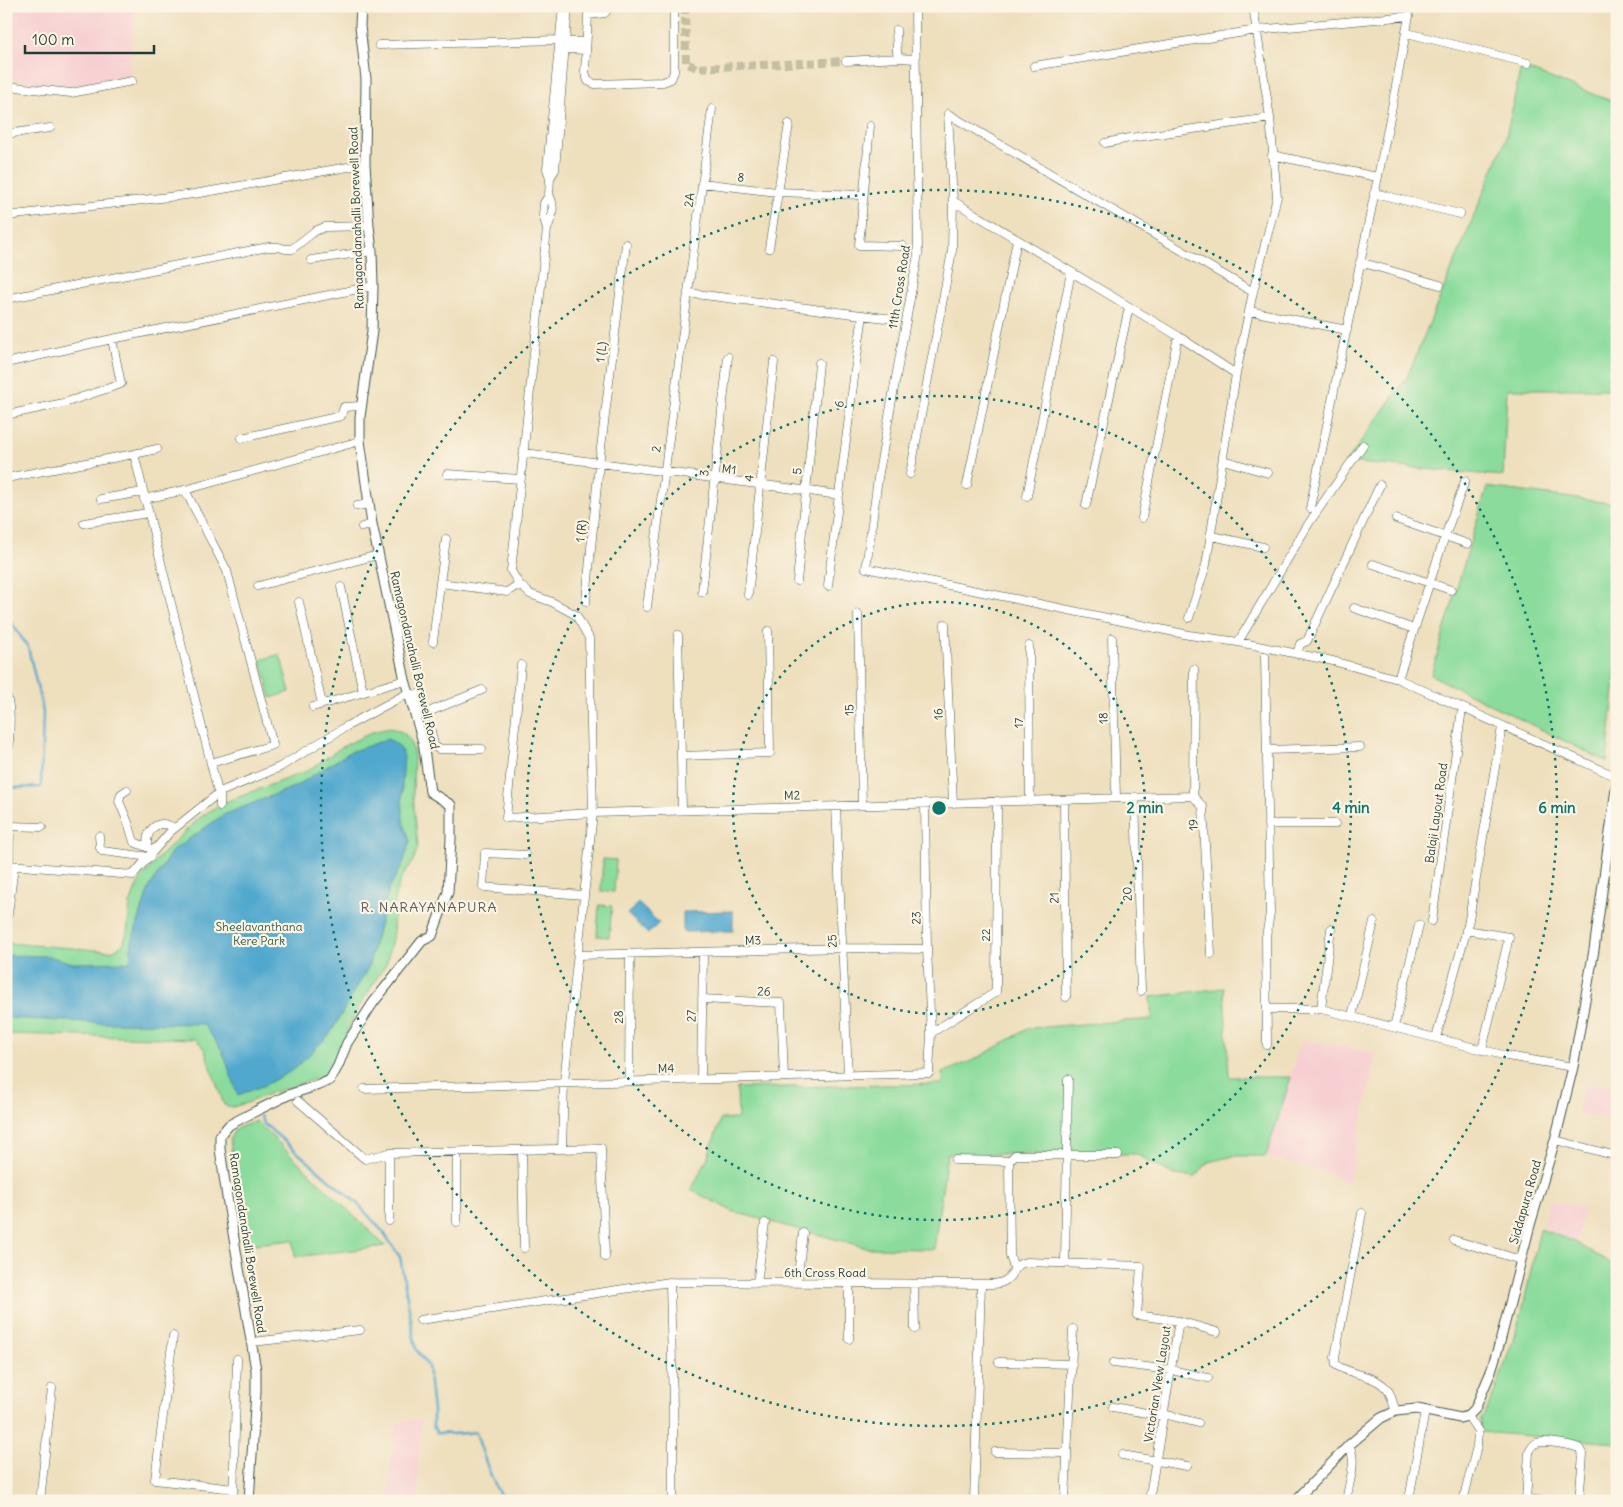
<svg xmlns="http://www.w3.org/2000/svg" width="1623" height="1507" font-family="Delius,sans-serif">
	<rect width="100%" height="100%" fill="#fcf5e5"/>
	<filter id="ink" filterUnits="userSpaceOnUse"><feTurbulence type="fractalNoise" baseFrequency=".02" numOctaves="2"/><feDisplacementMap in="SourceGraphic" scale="10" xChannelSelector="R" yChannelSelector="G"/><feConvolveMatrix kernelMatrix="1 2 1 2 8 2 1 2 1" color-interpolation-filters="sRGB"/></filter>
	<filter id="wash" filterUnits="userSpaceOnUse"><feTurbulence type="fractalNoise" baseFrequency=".0096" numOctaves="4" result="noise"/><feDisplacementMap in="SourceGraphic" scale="20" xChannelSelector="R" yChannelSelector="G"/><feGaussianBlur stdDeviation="1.12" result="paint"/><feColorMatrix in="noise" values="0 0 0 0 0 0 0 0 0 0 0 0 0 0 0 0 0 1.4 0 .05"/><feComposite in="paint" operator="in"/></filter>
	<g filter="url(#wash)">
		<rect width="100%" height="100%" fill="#eedfbd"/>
		<path fill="#f7cfd2" d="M 6,6 L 135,6 L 129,78 L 61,90 L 6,77 Z
			M 1302,1039 L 1376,1054 L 1349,1182 L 1323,1172 L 1266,1156 Z
			M 1584,1083 L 1617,1088 L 1617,1119 L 1577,1113 Z
			M 1549,1201 L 1585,1209 L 1576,1241 L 1542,1227 Z
			M 422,1419 L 418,1455 L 418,1501 L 389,1501 L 389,1480 L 396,1423 Z"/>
		<path fill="#8bdc9c" stroke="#558c68" d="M 1521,67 L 1617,103 L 1617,389 L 1507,389 L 1503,476 L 1346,462 L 1407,377 L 1505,141 Z
			M 1487,487 L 1617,504 L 1617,658 L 1607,762 L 1431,675 Z
			M 280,654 L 290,692 L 271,698 L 261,660 Z
			M 391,728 L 404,733 L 410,740 L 414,754 L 413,794 L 418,847 L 413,861 L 402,877 L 395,895 L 393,933 L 387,962 L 353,1017 L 334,1068 L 326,1076 L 271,1093 L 247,1103 L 232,1107 L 224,1105 L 204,1048 L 196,1039 L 6,1034 L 6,943 L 110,951 L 118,948 L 123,944 L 127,933 L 130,904 L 138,883 L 159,857 L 199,818 L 220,804 L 307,771 L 342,747 L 372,732 Z
			M 603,859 L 616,860 L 614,892 L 601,891 Z
			M 599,905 L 612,906 L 609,937 L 597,936 Z
			M 1224,988 L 1229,1077 L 1291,1077 L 1266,1156 L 1234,1156 L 1208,1162 L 1196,1177 L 1174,1175 L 1136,1154 L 947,1154 L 934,1249 L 868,1248 L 734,1212 L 691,1190 L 707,1159 L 721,1119 L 738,1119 L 737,1088 L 943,1084 L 942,1073 L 976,1059 L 1029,1028 L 1152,1019 L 1150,997 Z
			M 256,1121 L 385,1246 L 295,1257 L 293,1240 L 245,1245 L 230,1139 L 235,1129 Z
			M 1540,1229 L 1575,1242 L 1617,1267 L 1617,1443 L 1480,1432 L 1481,1418 L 1485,1414 L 1499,1381 L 1522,1312 Z"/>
		<path fill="#51a8ce" stroke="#387281" d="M 388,739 L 399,746 L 404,756 L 402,784 L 403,819 L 410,841 L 403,864 L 389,888 L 368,968 L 330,1034 L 295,1069 L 265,1085 L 238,1095 L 222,1050 L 203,1024 L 105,1023 L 6,1018 L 6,955 L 48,956 L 73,963 L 130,962 L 132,941 L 149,888 L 172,851 L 223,815 L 296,786 L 350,752 Z
			M 638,903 L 659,923 L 648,934 L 627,914 Z
			M 733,911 L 733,931 L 683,932 L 683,912 Z"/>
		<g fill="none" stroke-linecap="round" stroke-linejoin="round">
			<path stroke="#51a8ce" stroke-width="2.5" d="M 6,615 L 28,647 L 43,712 L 41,787 L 6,788
				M 260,1116 L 263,1123 L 359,1205 L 384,1233 L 400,1257 L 416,1349 L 428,1366 L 433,1411 L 433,1427 L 437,1433 L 455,1434 L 476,1432 C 483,1456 491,1479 503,1501"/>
		</g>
	</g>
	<g filter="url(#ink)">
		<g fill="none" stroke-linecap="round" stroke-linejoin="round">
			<path stroke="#c5bfa2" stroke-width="8" stroke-dasharray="8 4" stroke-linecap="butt" d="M 685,6 L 686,63 L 697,68 L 846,61"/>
			<g stroke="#3e5549" stroke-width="9">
				<path id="minor" d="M 610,6 L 605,13 L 588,15 L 585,72 L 588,81 L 595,84 L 663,82 L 671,79 L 674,72 L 674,6
					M 915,6 L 918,254 L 878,478 L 866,568 L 1189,635 L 1238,642 L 1333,661 L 1398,679 L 1617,777
					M 896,30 L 897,52 L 899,58 L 915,59
					M 1407,33 L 1528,63
					M 566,42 L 586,42
					M 379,45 L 560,40
					M 565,49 L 586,50
					M 846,61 L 899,58
					M 1034,66 L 1257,30 L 1409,16 L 1389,123 L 1310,508
					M 6,86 L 71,93 L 132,81
					M 870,126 L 859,245 L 903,246
					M 6,134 L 50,128
					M 1105,143 L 1130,138 L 1270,118
					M 1272,155 L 1377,177
					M 550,178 L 555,170 L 568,6
					M 702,183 L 777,192 L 863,195
					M 1374,193 L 1460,214
					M 549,195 C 556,207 552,217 547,229 L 511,571 L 519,584 L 530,594 L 552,602 L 576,615 L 589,638 L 593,813 L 1193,796
					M 6,216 L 194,194 L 365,164
					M 547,229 L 543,215 L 544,203 L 549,195 L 550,178 L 547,169 L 563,6
					M 769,248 L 789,124
					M 311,260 L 372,251
					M 1360,262 L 1440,285
					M 688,293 L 893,319
					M 6,299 L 268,247 L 279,247 L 285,249 L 292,249 L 315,231 L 325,227 L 369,226
					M 1250,311 L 1347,330
					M 6,363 L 112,339 L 373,286
					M 1236,374 L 1178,336 L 953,201 L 948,114 L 1253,292
					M 6,415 L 64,403 L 121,384 L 112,339
					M 242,438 L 341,416 L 344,407 L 361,406
					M 525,453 L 839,495 L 828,586
					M 134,454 L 157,449
					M 1223,460 L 1268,473
					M 447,474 L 521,479
					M 910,474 L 952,251 L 953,201
					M 6,478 L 134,454 L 217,788
					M 967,485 L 1017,240
					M 185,490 L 227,571 L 273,745 L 211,763
					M 839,495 L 855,370 L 863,315
					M 1027,496 L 1071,272
					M 101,499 L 143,492
					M 144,499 L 185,490 L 360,441
					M 1086,505 L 1129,307
					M 357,506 L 369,504
					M 1142,518 L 1178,336
					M 1396,519 L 1468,544
					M 84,523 L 148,513
					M 362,527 L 372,524
					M 1212,536 L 1263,547
					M 1373,564 L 1451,590
					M 797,581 L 819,363
					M 440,583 L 446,539
					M 258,586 L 378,555
					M 341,587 L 363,692
					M 702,592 L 728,357
					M 748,595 L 774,362
					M 586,601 L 599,464 L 626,244
					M 299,602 L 322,704
					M 647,607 L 712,109
					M 1354,608 L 1414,629
					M 858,614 L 862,805
					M 1189,618 L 1206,565 L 1236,374 L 1253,292 L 1277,197 L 1270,118 L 1253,6
					M 945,624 L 953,803
					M 678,635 L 681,756
					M 1112,638 L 1116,798
					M 433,642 L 440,583 L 507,592 L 519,584
					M 1238,642 L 1309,523 L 1363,445
					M 1029,646 L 1030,801
					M 1297,654 L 1300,644 L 1307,641 L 1380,485
					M 1265,656 L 1270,913 L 1266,937 L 1267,1045
					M 521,665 L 506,818 L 593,813 L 564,1082 L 562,1149
					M 1194,669 L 1193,796 L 1203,807 L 1211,954
					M 1398,679 L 1445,536 L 1465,481
					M 6,694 C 12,711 9,729 9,746 L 6,749
					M 418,694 L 422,714
					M 313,707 L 405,680
					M 416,717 L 482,690
					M 430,726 L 433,740
					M 423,742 L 433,740 L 434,745 L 438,749 L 482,749
					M 1267,750 L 1360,747
					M 127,790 L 121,794 L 119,801 L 129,825 L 134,842 L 154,850
					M 220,792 L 220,806
					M 1135,797 L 1141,991
					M 1064,800 L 1066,997
					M 836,806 L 848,1075
					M 682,810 L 681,756 L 770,753 L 768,631
					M 1268,824 L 1335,824
					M 6,826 L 10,826 L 9,865 L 133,875 L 170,832 L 220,792 L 280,767 L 347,726 L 408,693 L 417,695 L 423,693
					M 10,826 L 42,827
					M 99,836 L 100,848 L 102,851 L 150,857
					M 147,846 C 146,829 158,818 174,828
					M 525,855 L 485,853 L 483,887 L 583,895
					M 6,916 L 8,914 L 14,866
					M 1432,921 L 1462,709
					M 1466,930 L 1509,937 L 1482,1050
					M 579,955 L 844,948 L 927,949
					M 702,999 L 781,1003 L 784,1077
					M 1267,1009 L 1321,1009 L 1507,1056 L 1573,1067
					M 1321,1009 L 1331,929
					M 1352,1016 L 1374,922
					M 1394,1027 L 1419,925
					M 931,1033 L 996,992 L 997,801
					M 1436,1038 L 1468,925 L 1502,727
					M 701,1079 L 703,953
					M 629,1081 L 630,954
					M 364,1089 L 929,1073 L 931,1033 L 927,949 L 925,803
					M 298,1101 L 365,1159 L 389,1153 L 601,1148 L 605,1257
					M 1555,1140 L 1617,1156
					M 522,1150 L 524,1248
					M 457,1152 L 457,1222
					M 389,1153 L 389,1221
					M 955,1160 L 1009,1161
					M 1362,1213 L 1335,1357 L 1336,1365 C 1352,1376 1378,1374 1389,1392 C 1392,1398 1393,1405 1396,1411
					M 1454,1240 L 1521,1260
					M 1065,1263 L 1068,1079
					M 1014,1268 L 1010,1256 L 1009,1161 L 1015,1155 L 1118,1155
					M 757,1283 L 765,1223
					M 797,1283 L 803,1233
					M 914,1284 L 915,1329
					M 981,1284 C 989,1284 1000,1285 1006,1280 C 1017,1273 1009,1266 1027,1262 L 1141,1266 L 1137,1315 L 1179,1321 L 1149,1501
					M 420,1320 L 670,1282
					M 1179,1321 L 1217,1332
					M 173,1336 L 155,1480 L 234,1489
					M 849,1339 L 849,1284
					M 252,1342 L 360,1330
					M 999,1362 L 1072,1364
					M 1113,1363 L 1171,1370 L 1208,1378
					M 1113,1407 L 1163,1416
					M 1164,1414 L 1198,1423
					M 995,1452 L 1067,1453
					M 1122,1455 L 1187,1466
					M 1410,1494 L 1425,1411
					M 1347,1496 C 1350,1479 1357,1461 1349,1445
					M 1526,1499 L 1546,1501
					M 40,1501 L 52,1388
					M 233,1501 L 237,1359
					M 673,1501 L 673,1407 L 670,1282 L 981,1284 L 974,1501
					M 1065,1501 L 1073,1329
					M 1463,1501 L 1477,1446 L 1478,1431 L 1468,1416
					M 1526,1501 L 1529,1452 C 1531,1449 1533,1444 1537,1443 C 1545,1440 1571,1445 1579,1448 L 1583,1455 L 1579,1501"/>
			</g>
			<g stroke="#3e5549" stroke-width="11">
				<path id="tertiary" d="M 249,1501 L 256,1392 L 256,1370 L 227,1197 L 220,1149 L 220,1136 L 229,1125 L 250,1114 L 288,1095 L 319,1085 L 330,1080 L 338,1066 L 347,1043 L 373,1003 L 422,941 L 432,936 L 448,892 L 451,839 L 451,805 L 430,792 L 423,742 L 405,680 L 372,524 L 360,441 L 360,417 L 372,331 L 373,286 L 372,251 L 369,226 L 365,164 L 366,79 L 360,26 L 361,6
					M 1295,1501 L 1349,1445 L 1381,1418 L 1396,1411 L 1417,1409 L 1460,1418 L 1468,1416 L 1475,1409 L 1490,1374 L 1500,1342 L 1530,1225 L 1555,1140 L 1573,1067 L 1594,950 L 1617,781"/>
			</g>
			<use href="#minor" stroke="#fff" stroke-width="8"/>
			<use href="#tertiary" stroke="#fff" stroke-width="9"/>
		</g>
	</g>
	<g fill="none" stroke="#0f766e" stroke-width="2.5" stroke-dasharray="2.5 5">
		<circle cx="939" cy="808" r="206"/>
		<circle cx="939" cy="808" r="412"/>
		<circle cx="939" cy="808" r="618"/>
	</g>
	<g text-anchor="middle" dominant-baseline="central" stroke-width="4.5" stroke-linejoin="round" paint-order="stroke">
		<g font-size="12" fill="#1f3d34" stroke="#fcf5e5">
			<text transform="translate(741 177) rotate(7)">8</text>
			<text transform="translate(689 200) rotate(-83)">2A</text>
			<text transform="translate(356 218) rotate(-92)">Ramagondanahalli Borewell Road</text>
			<text transform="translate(899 287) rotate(-81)">11th Cross Road</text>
			<text transform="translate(601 352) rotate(-83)">1 (L)</text>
			<text transform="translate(839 404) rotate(-83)">6</text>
			<text transform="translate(656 449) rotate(-83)">2</text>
			<text transform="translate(729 469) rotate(7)">M1</text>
			<text transform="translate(797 471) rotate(-84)">5</text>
			<text transform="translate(704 473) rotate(-84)">3</text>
			<text transform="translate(749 478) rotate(-84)">4</text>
			<text transform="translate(581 531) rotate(-84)">1 (R)</text>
			<text transform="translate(415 660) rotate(77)">Ramagondanahalli Borewell Road</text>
			<text transform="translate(849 710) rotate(-91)">15</text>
			<text transform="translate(938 714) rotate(-92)">16</text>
			<text transform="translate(1103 718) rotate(-92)">18</text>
			<text transform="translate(1018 723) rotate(-90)">17</text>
			<text transform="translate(792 795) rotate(-1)">M2</text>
			<text transform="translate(1436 813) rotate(-82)">Balaji Layout Road</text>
			<text transform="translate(1193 825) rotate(-93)">19</text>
			<text transform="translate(1127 894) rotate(-92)">20</text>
			<text transform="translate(1054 898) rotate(-91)">21</text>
			<text transform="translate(916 918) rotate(-91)">23</text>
			<text transform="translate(985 935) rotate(-90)">22</text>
			<text transform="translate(753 940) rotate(-2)">M3</text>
			<text transform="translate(832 941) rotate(-93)">25</text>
			<text transform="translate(764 991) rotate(3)">26</text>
			<text transform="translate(691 1016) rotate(-89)">27</text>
			<text transform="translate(618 1017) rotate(-90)">28</text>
			<text transform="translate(666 1068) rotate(-1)">M4</text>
			<text transform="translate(1525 1202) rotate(-74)">Siddapura Road</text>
			<text transform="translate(248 1243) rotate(81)">Ramagondanahalli Borewell Road</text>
			<text x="825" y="1272">6th Cross Road</text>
			<text transform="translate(1157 1384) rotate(-81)">Victorian View Layout</text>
		</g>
		<g font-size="12" fill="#355d49" stroke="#fcf5e5">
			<text x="259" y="926">Sheelavanthana<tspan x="259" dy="14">Kere Park</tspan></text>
		</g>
		<g font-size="14" letter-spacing="1" fill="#605f5f" stroke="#fcf5e5">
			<text x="429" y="907">R. NARAYANAPURA</text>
		</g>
	</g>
	<circle cx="939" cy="808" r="8" fill="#0f766e" stroke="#fcf5e5" stroke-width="2.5"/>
	<g font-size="15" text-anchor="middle" font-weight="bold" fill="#0f766e" stroke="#fcf5e5" stroke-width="4.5" stroke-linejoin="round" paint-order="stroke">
		<text x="1145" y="813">2 min</text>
		<text x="1351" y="813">4 min</text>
		<text x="1557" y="813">6 min</text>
	</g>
	<rect width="1623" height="1507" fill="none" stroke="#fcf5e5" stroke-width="25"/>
	<path d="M25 45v8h129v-8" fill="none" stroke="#1f3d34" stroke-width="2.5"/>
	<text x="32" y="45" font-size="15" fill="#1f3d34" stroke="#fcf5e5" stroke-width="4" paint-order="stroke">100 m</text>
</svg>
